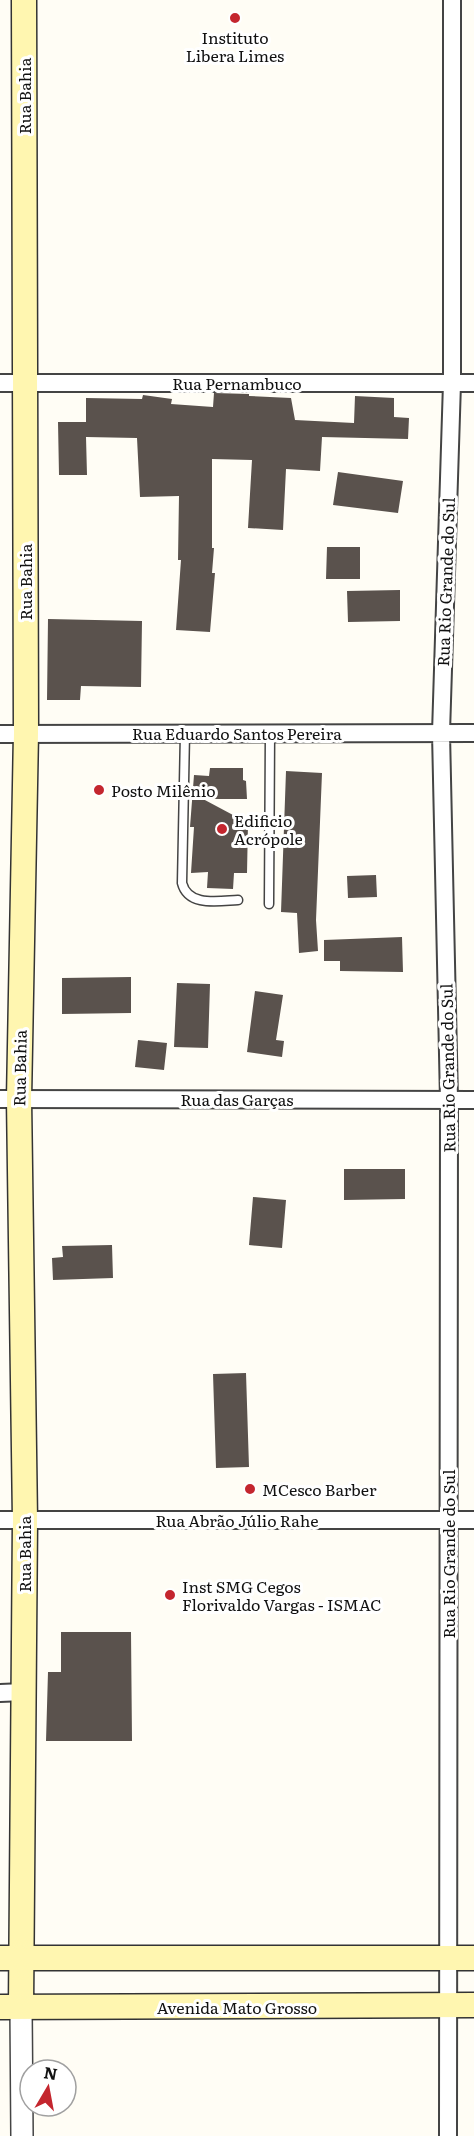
<svg xmlns="http://www.w3.org/2000/svg" width="474" height="2136" font-family="Literata,serif">
	<rect width="100%" height="100%" fill="#fffdf5"/>
	<path fill="#5a524d" d="M 214,393 L 249,394 L 249,396 L 291,398 L 295,420 L 354,423 L 355,396 L 394,398 L 394,417 L 409,418 L 408,439 L 322,437 L 320,471 L 286,469 L 283,530 L 248,528 L 252,460 L 212,459 L 212,548 L 214,548 L 212,573 L 215,573 L 210,632 L 176,630 L 181,560 L 178,560 L 179,496 L 140,497 L 137,438 L 86,437 L 87,475 L 59,475 L 58,422 L 86,422 L 86,398 L 142,399 L 143,395 L 172,399 L 171,404 L 213,407 Z
		M 338,472 L 403,481 L 398,513 L 333,505 Z
		M 327,547 L 360,547 L 360,579 L 326,579 Z
		M 400,590 L 400,621 L 348,622 L 347,591 Z
		M 48,619 L 142,621 L 141,687 L 81,686 L 80,700 L 47,700 Z
		M 210,768 L 243,768 L 243,780 L 246,781 L 247,799 L 203,799 L 248,823 L 247,873 L 234,873 L 233,889 L 207,888 L 208,872 L 191,873 L 194,827 L 190,827 L 194,775 L 209,776 Z
		M 286,771 L 322,773 L 316,920 L 318,951 L 299,953 L 297,913 L 281,912 Z
		M 376,875 L 377,897 L 348,898 L 347,876 Z
		M 402,937 L 403,972 L 340,971 L 340,961 L 324,961 L 324,940 Z
		M 131,977 L 131,1013 L 62,1014 L 62,978 Z
		M 177,983 L 210,984 L 208,1048 L 174,1047 Z
		M 255,991 L 283,995 L 276,1040 L 284,1041 L 282,1057 L 247,1052 Z
		M 138,1040 L 167,1043 L 164,1070 L 135,1067 Z
		M 344,1169 L 405,1169 L 405,1199 L 344,1200 Z
		M 253,1197 L 286,1200 L 282,1248 L 249,1245 Z
		M 112,1245 L 113,1278 L 53,1280 L 52,1258 L 63,1257 L 62,1246 Z
		M 246,1373 L 249,1467 L 216,1468 L 213,1374 Z
		M 61,1632 L 131,1632 L 132,1741 L 46,1741 L 48,1672 L 61,1672 Z"/>
	<g fill="none" stroke-linecap="round" stroke-linejoin="round">
		<g stroke="#444" stroke-width="11">
			<path id="service" d="M 185,733 L 182,883 C 188,907 218,901 238,900
				M 269,904 L 270,733"/>
		</g>
		<g stroke="#444" stroke-width="20">
			<path id="minor" d="M 0,383 L 474,383
				M 0,734 L 474,733
				M 0,1099 L 474,1100
				M 0,1520 L 474,1520
				M 0,1693 L 24,1692
				M 448,2136 L 449,1100 L 441,733 L 452,383 L 452,0"/>
		</g>
		<g stroke="#444" stroke-width="24">
			<path id="tertiary" d="M 21,2007 L 22,2136"/>
		</g>
		<g stroke="#333" stroke-width="27">
			<path id="secondary" d="M 0,1958 L 474,1958
				M 0,2007 L 474,2005
				M 21,2007 L 25,1520 L 19,1099 L 26,733 L 24,0"/>
		</g>
		<use href="#service" stroke="#fff" stroke-width="8"/>
		<use href="#minor" stroke="#fff" stroke-width="16"/>
		<use href="#tertiary" stroke="#fff" stroke-width="21"/>
		<use href="#secondary" stroke="#fff6b0" stroke-width="24"/>
	</g>
	<g fill="#c4262e" stroke="#fff" stroke-width="2">
		<circle cx="235" cy="18" r="6"/>
		<circle cx="99" cy="790" r="6"/>
		<circle cx="222" cy="829" r="6"/>
		<circle cx="250" cy="1489" r="6"/>
		<circle cx="170" cy="1595" r="6"/>
	</g>
	<g text-anchor="middle" dominant-baseline="central" stroke-width="6" stroke-linejoin="round" paint-order="stroke">
		<g font-size="16" fill="#111" stroke="#fff" text-anchor="start">
			<text x="235" y="37" text-anchor="middle">Instituto<tspan x="235" dy="18">Libera Limes</tspan></text>
			<text x="111" y="790">Posto Milênio</text>
			<text x="234" y="820">Edificio<tspan x="234" dy="18">Acrópole</tspan></text>
			<text x="262" y="1489">MCesco Barber</text>
			<text x="182" y="1586">Inst SMG Cegos<tspan x="182" dy="18">Florivaldo Vargas - ISMAC</tspan></text>
		</g>
		<g font-size="16" fill="#111" stroke="#fff">
			<text transform="translate(24 96) rotate(-90)">Rua Bahia</text>
			<text x="237" y="383">Rua Pernambuco</text>
			<text transform="translate(25 582) rotate(-90)">Rua Bahia</text>
			<text transform="translate(445 582) rotate(-88)">Rua Rio Grande do Sul</text>
			<text x="237" y="733">Rua Eduardo Santos Pereira</text>
			<text transform="translate(19 1068) rotate(-89)">Rua Bahia</text>
			<text transform="translate(447 1068) rotate(-91)">Rua Rio Grande do Sul</text>
			<text x="237" y="1099">Rua das Garças</text>
			<text x="237" y="1520">Rua Abrão Júlio Rahe</text>
			<text transform="translate(24 1554) rotate(-90)">Rua Bahia</text>
			<text transform="translate(448 1554) rotate(-90)">Rua Rio Grande do Sul</text>
			<text x="237" y="2007">Avenida Mato Grosso</text>
		</g>
	</g>
	<g transform="translate(48 2088) rotate(10)"><circle r="28" fill="#ffffff" stroke="#a0a0a0" stroke-width="1.5"/>
	<path d="M0-4.5L10 22L0 15L-10 22Z" fill="#c4262e"/>
	<text y="-9" font-size="16" font-weight="bold" text-anchor="middle" fill="#111111">N</text>
	</g>
</svg>
